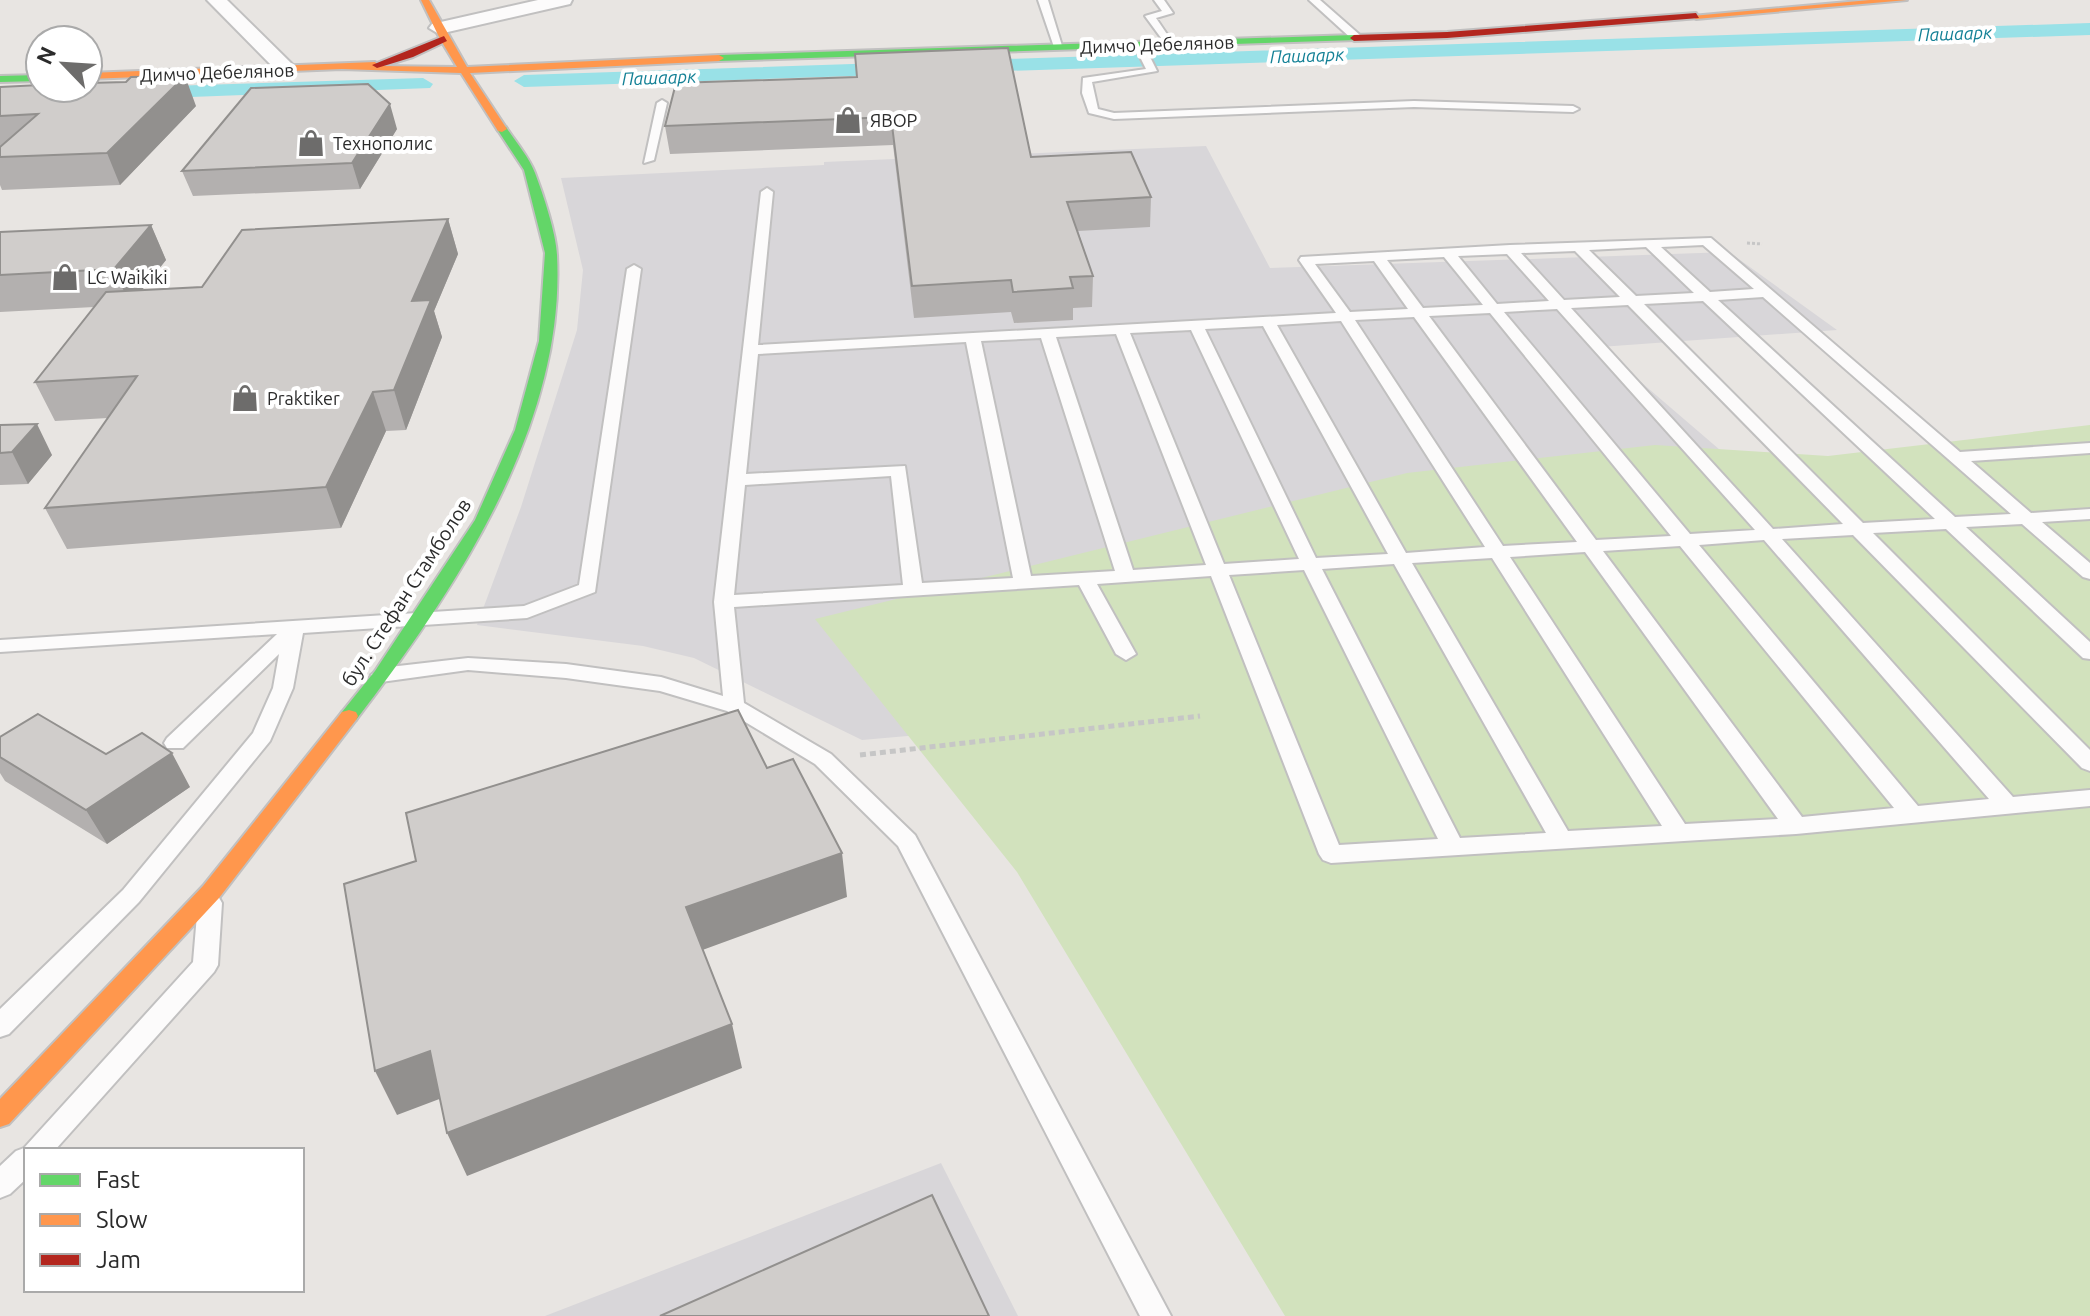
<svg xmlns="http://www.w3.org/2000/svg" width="2090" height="1316" font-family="Ubuntu,sans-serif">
	<rect width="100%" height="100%" fill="#e8e5e2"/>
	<path fill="#d8d6d9" d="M 1206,146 L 1270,268 L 1729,252 L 1837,330 L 1600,347 L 1748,474 L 1166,713 L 862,740 L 694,658 L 643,646 L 477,625 L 521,507 L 577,330 L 583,270 L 561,178 L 824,165 L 824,162 Z
		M 941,1163 L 1018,1316 L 545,1316 Z"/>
	<path fill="#d2e2bd" d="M 2090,425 L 2090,1316 L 1285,1316 L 1017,872 L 815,619 L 1407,473 L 1655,445 L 1828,456 Z"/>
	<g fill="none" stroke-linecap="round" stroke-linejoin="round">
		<path fill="#99e1e7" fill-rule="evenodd" d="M 2090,23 L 2090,35 L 524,87 L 514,81 L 524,75 Z
			M 423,78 L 433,84 L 430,88 L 139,99 L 129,93 L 139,87 Z"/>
		<g stroke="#c1c0c0" stroke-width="4">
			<path id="lane" d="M 1038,0 L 1048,0 L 1063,49 L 1054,47 Z
				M 1154,0 L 1164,0 L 1173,13 L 1156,18 L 1175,46 L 1167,46 L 1145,16 L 1162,11 Z
				M 1309,0 L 1320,0 L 1361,36 L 1361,40 L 1353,40 Z
				M 1139,42 L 1144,45 L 1157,71 L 1092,82 L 1098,109 L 1114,113 L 1414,101 L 1573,106 L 1579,109 L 1573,112 L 1414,107 L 1114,119 L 1089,113 L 1082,93 L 1083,78 L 1146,69 L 1134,45 Z
				M 662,100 L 667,103 L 654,160 L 644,163 L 657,103 Z
				M 767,188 L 773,192 L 758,345 L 1336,313 L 1299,260 L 1301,257 L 1510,245 L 1711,238 L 1960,452 L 2090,443 L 2090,453 L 1971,461 L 2031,513 L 2090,509 L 2090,519 L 2042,522 L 2090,563 L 2090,579 L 2083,577 L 2022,524 L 1966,527 L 2090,642 L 2090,659 L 2083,658 L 1946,529 L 1873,533 L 2090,750 L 2090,771 L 2082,768 L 1853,535 L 1782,539 L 2013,797 L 2090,790 L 2090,806 L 1796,834 L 1331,863 L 1323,860 L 1319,854 L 1211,576 L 1097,584 L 1136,654 L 1126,660 L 1116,654 L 1079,585 L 734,607 L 744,703 L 831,754 L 915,835 L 1171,1316 L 1140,1316 L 898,846 L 815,764 L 727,711 L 660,691 L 566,678 L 468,670 L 381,682 L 371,675 L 381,668 L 468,658 L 566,664 L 661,677 L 723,696 L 714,602 L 761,192 ZM 1703,245 L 1754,289 L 1710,292 L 1661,247 ZM 1646,247 L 1694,293 L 1636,296 L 1589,250 ZM 1575,251 L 1620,297 L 1564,300 L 1521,253 ZM 1507,254 L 1549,301 L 1497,304 L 1458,256 ZM 1444,257 L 1483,305 L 1423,308 L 1387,260 ZM 1374,261 L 1408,309 L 1350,312 L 1315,264 ZM 1763,297 L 2011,514 L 1955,517 L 1718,300 ZM 1703,301 L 1935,519 L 1863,523 L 1644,304 ZM 1628,305 L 1843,524 L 1773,529 L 1571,308 ZM 1557,309 L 1755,530 L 1690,534 L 1504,312 ZM 1490,313 L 1671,536 L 1596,540 L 1429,316 ZM 1414,317 L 1577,542 L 1503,546 L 1355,320 ZM 1341,321 L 1485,547 L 1406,553 L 1277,325 ZM 1263,326 L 1388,554 L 1316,558 L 1205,329 ZM 1191,330 L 1299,559 L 1224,564 L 1130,333 ZM 1116,334 L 1206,565 L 1133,570 L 1056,337 ZM 1041,338 L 1115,571 L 1031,576 L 981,341 ZM 966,342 L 1013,578 L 922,583 L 905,466 L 746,474 L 758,354 ZM 891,476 L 903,585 L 734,595 L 745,485 ZM 1764,540 L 1989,799 L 1918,806 L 1699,545 ZM 1680,546 L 1894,808 L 1802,817 L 1603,551 ZM 1585,552 L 1778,819 L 1685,824 L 1510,557 ZM 1492,558 L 1662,826 L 1568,831 L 1412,563 ZM 1394,564 L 1546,833 L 1460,838 L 1322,569 ZM 1304,570 L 1438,839 L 1339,845 L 1229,575 Z
				M 634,265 L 641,269 L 595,592 L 527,618 L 303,633 L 293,688 L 270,741 L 139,902 L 9,1034 L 0,1037 L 0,1009 L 123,890 L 253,733 L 273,688 L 279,654 L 183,748 L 167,748 L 164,743 L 167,738 L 277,634 L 0,652 L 0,640 L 524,606 L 579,585 L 627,269 Z
				M 210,894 L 218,896 L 222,903 L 218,965 L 214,972 L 55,1150 L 26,1150 L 26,1179 L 10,1194 L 0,1198 L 0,1166 L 16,1151 L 24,1148 L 193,962 L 198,903 L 202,896 Z"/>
		</g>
		<g stroke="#c1c0c0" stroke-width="4">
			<path id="street" d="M 207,0 L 227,0 L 294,66 L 297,70 L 294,74 L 280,74 Z
				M 538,0 L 572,0 L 570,4 L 439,34 L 429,28 L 432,24 Z"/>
		</g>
		<g stroke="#c1c0c0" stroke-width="4">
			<path id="fast" d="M 1354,35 L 1357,40 L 719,61 L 714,58 L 719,55 Z
				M 40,75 L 40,81 L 0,82 L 0,76 Z
				M 502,126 L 506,127 C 515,141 529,157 535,173 C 543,194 556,233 557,255 C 566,425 455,591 356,720 L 342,720 L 340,716 L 342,712 L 375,671 L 475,520 L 515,430 L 539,341 L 545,253 L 524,170 L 497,129 Z"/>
		</g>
		<g stroke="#c1c0c0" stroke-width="4">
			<path id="slow" d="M 421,0 L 429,0 L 467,67 L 719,55 L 724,58 L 719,61 L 470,73 L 507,129 L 502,132 L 498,131 L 461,73 L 342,69 L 88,79 L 88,73 L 375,62 L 379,66 L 457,67 L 440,39 Z
				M 1870,0 L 1907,0 L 1696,19 L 1692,16 Z
				M 349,710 L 356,712 L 358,716 L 356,720 L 219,898 L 9,1124 L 0,1127 L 0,1099 L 203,886 L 342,712 Z"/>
		</g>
		<g stroke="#c1c0c0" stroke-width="4">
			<path id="jam" d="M 1696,13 L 1699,18 L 1447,38 L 1354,41 L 1350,38 L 1354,35 L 1447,32 Z
				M 444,36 L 447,41 L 413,57 L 377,68 L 372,65 Z"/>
		</g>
		<path stroke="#c6c6c6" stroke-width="3" stroke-dasharray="3 2" stroke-linecap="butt" d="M 1747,243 L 1762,244"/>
		<path stroke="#c6c6c6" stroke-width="5" stroke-dasharray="6 4" stroke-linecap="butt" d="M 860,755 L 1200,716"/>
		<use href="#lane" fill="#fcfbfb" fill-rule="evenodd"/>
		<use href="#street" fill="#fcfbfb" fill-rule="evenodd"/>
		<use href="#fast" fill="#63d668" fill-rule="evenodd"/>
		<use href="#slow" fill="#ff974d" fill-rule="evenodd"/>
		<use href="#jam" fill="#b3261e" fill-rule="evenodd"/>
	</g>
	<path fill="#b3b0af" d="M 857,77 L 1031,157 L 1151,197 L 1150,227 L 1078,231 L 1093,276 L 1092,307 L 1073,308 L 1073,320 L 1014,323 L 1011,312 L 914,318 L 893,145 L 670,154 L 665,126 Z
		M 0,87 L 196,106 L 120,185 L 2,190 L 0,185 Z
		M 397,129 L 360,189 L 193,196 L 182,171 Z
		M 448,219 L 458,254 L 434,311 L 442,337 L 406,430 L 386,431 L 341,528 L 67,549 L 45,508 L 108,418 L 55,421 L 35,382 L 94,307 L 0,312 L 0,232 L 151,225 L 166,260 L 142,290 L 202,287 Z
		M 0,425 L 52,455 L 28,484 L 0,485 Z
		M 0,737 L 106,754 L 190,787 L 107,844 L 5,781 L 0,773 Z"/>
	<path fill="#92908e" d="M 185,76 L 196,106 L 120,185 L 107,153 Z
		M 390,104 L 397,129 L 360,189 L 352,163 Z
		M 448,219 L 458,254 L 434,311 L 442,337 L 406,430 L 394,390 L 412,301 Z
		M 151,225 L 166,260 L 130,305 L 114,269 Z
		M 373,392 L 386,431 L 341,528 L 326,487 Z
		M 37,424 L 52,455 L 28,484 L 12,452 Z
		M 172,753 L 190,787 L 107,844 L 86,810 Z
		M 842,853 L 847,897 L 697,952 L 686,907 Z
		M 732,1024 L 742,1068 L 467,1176 L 447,1133 Z
		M 430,1051 L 450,1095 L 397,1115 L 375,1071 Z"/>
	<path fill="#d0cdcb" stroke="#92908e" stroke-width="2" d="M 1008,48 L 1031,157 L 1131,152 L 1151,197 L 1067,202 L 1093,276 L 1070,277 L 1073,288 L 1013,292 L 1011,280 L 912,286 L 891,117 L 665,126 L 676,83 L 857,77 L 855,54 Z
		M 185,76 L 107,153 L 0,157 L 0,147 L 38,114 L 0,116 L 0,87 L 40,85 L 40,88 L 88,88 L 88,83 L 126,82 L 131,77 Z
		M 368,84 L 390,104 L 352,163 L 182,171 L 251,88 Z
		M 448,219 L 412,301 L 431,300 L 394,390 L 373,392 L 326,487 L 45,508 L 137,376 L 35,382 L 106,292 L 202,287 L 242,230 Z
		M 151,225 L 114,269 L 0,275 L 0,232 Z
		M 37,424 L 12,452 L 0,453 L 0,425 Z
		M 738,710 L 767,768 L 793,759 L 842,853 L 686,907 L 732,1024 L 447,1133 L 430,1051 L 375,1071 L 344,884 L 416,861 L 406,813 Z
		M 38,714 L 106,754 L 142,733 L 172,753 L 86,810 L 0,757 L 0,737 Z
		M 932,1195 L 989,1316 L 660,1316 Z"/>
	<defs>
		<g id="shop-bare" transform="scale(2.16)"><path d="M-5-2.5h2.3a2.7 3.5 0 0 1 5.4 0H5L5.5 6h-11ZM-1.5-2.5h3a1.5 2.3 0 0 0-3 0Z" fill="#6d6c6b" stroke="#fff" stroke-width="2.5" paint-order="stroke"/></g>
	</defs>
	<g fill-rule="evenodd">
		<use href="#shop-bare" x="848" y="120"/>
		<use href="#shop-bare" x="311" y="143"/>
		<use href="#shop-bare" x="65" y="277"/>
		<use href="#shop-bare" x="245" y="398"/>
	</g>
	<g text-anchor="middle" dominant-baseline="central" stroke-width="8" stroke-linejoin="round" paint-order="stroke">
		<g font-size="18" font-style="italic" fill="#148196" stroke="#fff">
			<text transform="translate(1955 33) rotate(-2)">Пашаарк</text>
			<text transform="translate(1307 55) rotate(-2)">Пашаарк</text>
			<text transform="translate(659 77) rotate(-2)">Пашаарк</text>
		</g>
		<g font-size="18" fill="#2b2b2b" stroke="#fff">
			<text transform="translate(1157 44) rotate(-2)">Димчо Дебелянов</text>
			<text transform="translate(217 72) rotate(-2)">Димчо Дебелянов</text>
		</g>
		<g font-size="18" fill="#2b2b2b" stroke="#fff" text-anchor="start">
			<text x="870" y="120">ЯВОР</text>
			<text x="333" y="143">Технополис</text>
			<text x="87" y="277">LC Waikiki</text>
			<text x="267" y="398">Praktiker</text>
		</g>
		<g font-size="20" fill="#2b2b2b" stroke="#fff">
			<text transform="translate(406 592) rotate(-57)">бул. Стефан Стамболов</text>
		</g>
	</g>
	<rect x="24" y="1148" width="280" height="144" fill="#ffffff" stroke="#aaaaaa" stroke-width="2"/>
	<rect x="40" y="1174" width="40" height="12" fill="#63d668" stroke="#aaaaaa" stroke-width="2"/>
	<text x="96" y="1188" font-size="24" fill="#2b2b2b">Fast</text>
	<rect x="40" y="1214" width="40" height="12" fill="#ff974d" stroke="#aaaaaa" stroke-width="2"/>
	<text x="96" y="1228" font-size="24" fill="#2b2b2b">Slow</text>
	<rect x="40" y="1254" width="40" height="12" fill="#b3261e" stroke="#aaaaaa" stroke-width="2"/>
	<text x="96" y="1268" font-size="24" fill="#2b2b2b">Jam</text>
	<g transform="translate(64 64) rotate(295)"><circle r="38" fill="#ffffff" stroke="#aaaaaa" stroke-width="2"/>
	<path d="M0-6L14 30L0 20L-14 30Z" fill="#6d6c6b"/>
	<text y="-12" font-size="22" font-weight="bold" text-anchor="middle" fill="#2b2b2b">N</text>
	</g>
</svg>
